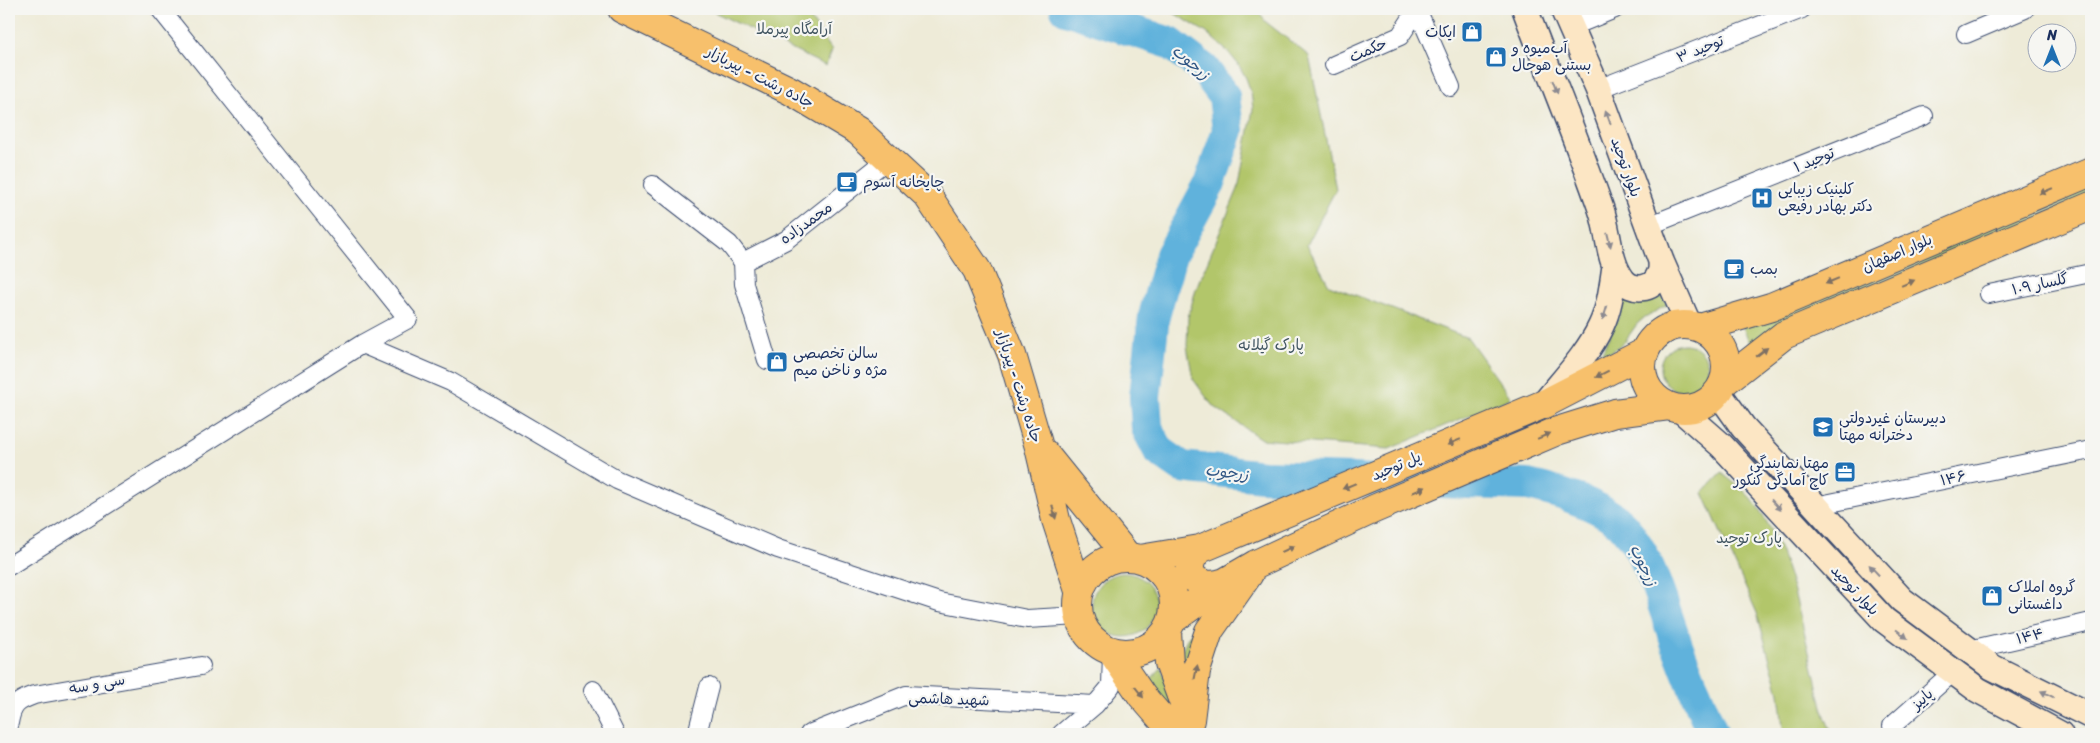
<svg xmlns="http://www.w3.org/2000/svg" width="2100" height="743" font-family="Sriracha,'Playpen Sans Arabic',sans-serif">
	<rect width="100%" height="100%" fill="#f6f6f2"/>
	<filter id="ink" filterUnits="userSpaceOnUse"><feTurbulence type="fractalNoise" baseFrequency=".02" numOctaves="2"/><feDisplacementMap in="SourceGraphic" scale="10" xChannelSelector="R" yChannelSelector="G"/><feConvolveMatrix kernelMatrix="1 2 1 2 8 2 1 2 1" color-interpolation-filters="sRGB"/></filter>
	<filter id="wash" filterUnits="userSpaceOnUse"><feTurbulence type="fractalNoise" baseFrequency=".0096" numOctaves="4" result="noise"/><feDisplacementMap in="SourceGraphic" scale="20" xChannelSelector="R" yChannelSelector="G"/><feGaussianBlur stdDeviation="1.12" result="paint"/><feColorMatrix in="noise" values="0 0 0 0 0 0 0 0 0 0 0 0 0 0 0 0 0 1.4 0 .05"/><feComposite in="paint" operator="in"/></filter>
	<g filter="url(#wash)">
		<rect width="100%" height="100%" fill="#eeebd8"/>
		<path fill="#b2c66a" stroke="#667a64" d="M 708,9 L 804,9 L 832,50 L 826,66 Z
			M 1167,9 L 1256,9 L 1266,22 L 1309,56 L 1336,189 L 1307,245 L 1329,285 L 1468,338 L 1511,398 L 1389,449 L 1261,439 L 1212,405 L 1193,379 L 1187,346 L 1188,317 L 1196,289 L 1238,189 L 1253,109 L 1251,92 L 1246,78 L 1238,64 L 1229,53 L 1207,33 Z
			M 2091,176 L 2091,202 L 1751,346 L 1742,325 Z
			M 1660,291 L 1667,305 L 1645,317 L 1637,324 L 1625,341 L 1605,357 L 1602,352 L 1620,314 L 1623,297 L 1633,299 Z
			M1660 368a24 24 0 1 1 48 0a24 24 0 1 1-48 0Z
			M 1722,473 C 1731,481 1743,489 1751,498 C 1787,543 1800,617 1814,673 C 1820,696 1821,712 1833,734 L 1786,734 L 1783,728 L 1779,693 L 1757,613 L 1703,493 Z
			M1092 605a32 32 0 1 1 64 0a32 32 0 1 1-64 0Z
			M 1197,626 L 1182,681 C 1181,656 1179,645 1197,626 Z
			M 1161,668 L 1183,734 L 1147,683 Z"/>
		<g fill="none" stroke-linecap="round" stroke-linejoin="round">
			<path stroke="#61b2dc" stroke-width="32" d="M 1066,9 L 1170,43 L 1204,69 L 1224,96 L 1228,130 L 1209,185 L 1171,255 L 1154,316 L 1145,397 L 1147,428 L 1159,451 L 1182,467 L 1263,476 L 1528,485 C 1555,491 1602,505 1622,525 C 1650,555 1661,601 1675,639 C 1686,671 1700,703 1713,734"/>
		</g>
	</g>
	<g filter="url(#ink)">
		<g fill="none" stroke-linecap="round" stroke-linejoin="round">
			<g stroke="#3b4b70" stroke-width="20">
				<path id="minor" d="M 1417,9 L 1451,87
					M 1571,27 L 1615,9
					M 1966,34 L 2025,9
					M 1334,65 L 1400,36 L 1417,10 L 1421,9
					M 1598,89 L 1802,9
					M 653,185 L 729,244 L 743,262 L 744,284 L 767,360
					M 1648,226 L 1924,116
					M 743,262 L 786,240 L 888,159
					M 1989,294 L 2091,273
					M 362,344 L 451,382 L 617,480 L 778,549 L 939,602 L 1027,619 L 1079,616
					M 1815,506 L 2091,450
					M 9,566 L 362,344 L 408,319 L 160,9
					M 1969,650 L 2091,622
					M 593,690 L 615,734
					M 9,723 C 12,705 17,701 34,695 L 201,666
					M 1892,726 L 1953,672
					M 697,734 L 709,687
					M 809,734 L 906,695 L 1095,705
					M 1061,734 L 1095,705 L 1111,686 L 1112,652"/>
			</g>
			<g stroke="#3b4b70" stroke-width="28">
				<path id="secondary" d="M 1525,9 C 1550,76 1578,142 1601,209 C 1609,231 1608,260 1622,279 C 1631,292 1653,291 1659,275 C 1662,270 1661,266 1661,261
					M 1563,9 L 1598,89 L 1661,261 L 1689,325
					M 1718,392 L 1743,427 L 1902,600 L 1992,667 L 2091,716
					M 1544,404 C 1564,379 1588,354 1601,326 C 1610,307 1612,286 1615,266
					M 1680,409 L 1721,445 L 1884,620 L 1978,690 L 2060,734"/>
			</g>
			<g stroke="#3b4b70" stroke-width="30">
				<path id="primary" d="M 622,9 L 791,91 L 858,131 L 927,195 L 977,270 L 1012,355 L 1039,447 L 1056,520 L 1079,591
					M1642 367a42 42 0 1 1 84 0a42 42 0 1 1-84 0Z
					M 1700,328 L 1771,307 L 2091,172
					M 1724,382 L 1784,335 L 2091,206
					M 1044,453 L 1128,557
					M 1200,549 C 1177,569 1197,593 1225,582
					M1078 605a48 48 0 1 1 96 0a48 48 0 1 1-96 0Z
					M 1140,559 L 1200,549 L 1544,404 L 1645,352
					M 1172,620 L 1225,582 L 1256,564 L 1374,509 L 1557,431 L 1615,413 L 1669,406
					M 1167,631 L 1169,663 L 1188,715
					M 1112,652 L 1142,696 L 1175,734
					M 1190,720 L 1196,671 L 1209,631 L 1249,574"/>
			</g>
			<use href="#minor" stroke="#fff" stroke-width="18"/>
			<use href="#secondary" stroke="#fce6c4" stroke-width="25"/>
			<use href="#primary" stroke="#f7c06c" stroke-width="28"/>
		</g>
		<defs><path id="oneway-solid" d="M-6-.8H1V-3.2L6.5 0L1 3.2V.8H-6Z" transform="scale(1.25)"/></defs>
		<g fill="#8c8a91">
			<use href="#oneway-solid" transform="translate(1555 87) rotate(69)"/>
			<use href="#oneway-solid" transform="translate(1608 117) rotate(-110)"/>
			<use href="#oneway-solid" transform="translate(1609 240) rotate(76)"/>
			<use href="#oneway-solid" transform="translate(1605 313) rotate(107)"/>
			<use href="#oneway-solid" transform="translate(1776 505) rotate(47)"/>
			<use href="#oneway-solid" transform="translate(1874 570) rotate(-133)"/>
			<use href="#oneway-solid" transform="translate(1902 634) rotate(37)"/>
			<use href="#oneway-solid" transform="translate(2047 694) rotate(-154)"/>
		</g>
		<g fill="#7e7064">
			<use href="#oneway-solid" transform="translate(2046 191) rotate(157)"/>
			<use href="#oneway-solid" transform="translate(1832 281) rotate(157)"/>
			<use href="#oneway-solid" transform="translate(1908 283) rotate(-23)"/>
			<use href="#oneway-solid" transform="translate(1762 352) rotate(-38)"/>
			<use href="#oneway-solid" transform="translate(1602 374) rotate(153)"/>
			<use href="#oneway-solid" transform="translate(1544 436) rotate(-23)"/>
			<use href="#oneway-solid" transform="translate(1454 442) rotate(157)"/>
			<use href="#oneway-solid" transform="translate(1349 486) rotate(157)"/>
			<use href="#oneway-solid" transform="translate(1419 490) rotate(-23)"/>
			<use href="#oneway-solid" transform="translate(1054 512) rotate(76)"/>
			<use href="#oneway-solid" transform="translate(1288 549) rotate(-25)"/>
			<use href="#oneway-solid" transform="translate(1196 672) rotate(-78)"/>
			<use href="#oneway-solid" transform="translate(1139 692) rotate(52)"/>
		</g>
	</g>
	<defs>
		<g id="shop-square" transform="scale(1.125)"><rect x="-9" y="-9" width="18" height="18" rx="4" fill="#1f6fb2" stroke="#f6f6f2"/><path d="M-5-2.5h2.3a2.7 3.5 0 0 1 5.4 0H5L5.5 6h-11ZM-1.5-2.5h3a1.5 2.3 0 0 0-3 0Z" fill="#fff"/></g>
		<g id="cafe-square" transform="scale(1.125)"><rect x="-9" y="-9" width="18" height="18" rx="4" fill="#1f6fb2" stroke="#f6f6f2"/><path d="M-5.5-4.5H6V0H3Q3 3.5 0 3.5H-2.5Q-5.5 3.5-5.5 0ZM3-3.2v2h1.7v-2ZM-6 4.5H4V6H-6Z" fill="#fff"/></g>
		<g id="hospital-square" transform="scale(1.125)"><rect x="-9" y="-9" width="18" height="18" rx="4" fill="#1f6fb2" stroke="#f6f6f2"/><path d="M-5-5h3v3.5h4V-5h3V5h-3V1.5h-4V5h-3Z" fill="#fff"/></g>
		<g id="school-square" transform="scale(1.125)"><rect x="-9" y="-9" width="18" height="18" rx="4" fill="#1f6fb2" stroke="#f6f6f2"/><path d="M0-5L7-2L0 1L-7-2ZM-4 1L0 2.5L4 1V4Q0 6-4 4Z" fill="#fff"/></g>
		<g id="office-square" transform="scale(1.125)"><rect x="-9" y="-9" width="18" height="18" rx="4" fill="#1f6fb2" stroke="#f6f6f2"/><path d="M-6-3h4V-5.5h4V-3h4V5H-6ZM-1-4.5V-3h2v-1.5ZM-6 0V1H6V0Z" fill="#fff"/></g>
	</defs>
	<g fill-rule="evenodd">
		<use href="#shop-square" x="1472" y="32"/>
		<use href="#shop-square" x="1496" y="57"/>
		<use href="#cafe-square" x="847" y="182"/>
		<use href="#hospital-square" x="1762" y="198"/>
		<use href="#cafe-square" x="1734" y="269"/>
		<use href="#shop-square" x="777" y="362"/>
		<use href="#school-square" x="1823" y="427"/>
		<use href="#office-square" x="1845" y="472"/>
		<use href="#shop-square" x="1992" y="596"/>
	</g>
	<g text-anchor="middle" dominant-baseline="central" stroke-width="4.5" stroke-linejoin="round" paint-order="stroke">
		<g font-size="15" fill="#415561" stroke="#f6f6f2">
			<text x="794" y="29">آرامگاه پیرملا</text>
			<text x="1271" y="345">پارک گیلانه</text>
			<text x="1749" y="538">پارک توحید</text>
		</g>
		<g font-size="15" fill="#1b2f5e" stroke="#f6f6f2" text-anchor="start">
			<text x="1456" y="32" text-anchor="end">ایکات</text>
			<text x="1512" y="48">آب‌میوه و<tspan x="1512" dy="17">بستنی هوحال</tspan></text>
			<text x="863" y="182">چایخانه آسوم</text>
			<text x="1778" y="189">کلینیک زیبایی<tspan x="1778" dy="17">دکتر بهادر رفیعی</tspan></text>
			<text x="1750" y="269">بمب</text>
			<text x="793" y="353">سالن تخصصی<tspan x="793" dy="17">مژه و ناخن میم</tspan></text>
			<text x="1839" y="418">دبیرستان غیردولتی<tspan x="1839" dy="17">دخترانه مهتا</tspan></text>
			<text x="1829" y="463" text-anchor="end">مهتا نمایندگی<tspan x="1829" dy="17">کاچ آمادگی کنکور</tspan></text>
			<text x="2008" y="587">گروه املاک<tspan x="2008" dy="17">داغستانی</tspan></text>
		</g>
		<g font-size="15" fill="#1b2f5e" stroke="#f6f6f2">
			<text transform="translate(1700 49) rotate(-22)">توحید ۳</text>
			<text transform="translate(1368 50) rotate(-23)">حکمت</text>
			<text transform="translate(760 77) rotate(27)">جاده رشت - پیربازار</text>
			<text transform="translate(1814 160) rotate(-22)">توحید ۱</text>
			<text transform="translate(1626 167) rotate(70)">بلوار توحید</text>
			<text transform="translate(806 223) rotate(-36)">محمدزاده</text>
			<text transform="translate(1897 253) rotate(-23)">بلوار اصفهان</text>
			<text transform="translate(2040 284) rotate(-12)">گلسار ۱۰۹</text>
			<text transform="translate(1019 386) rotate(72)">جاده رشت - پیربازار</text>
			<text transform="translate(1396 466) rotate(-23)">پل توحید</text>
			<text transform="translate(1953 478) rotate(-12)">۱۴۶</text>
			<text transform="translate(1855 590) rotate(47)">بلوار توحید</text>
			<text transform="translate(2030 636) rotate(-13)">۱۴۴</text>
			<text transform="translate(97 684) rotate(-10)">سی و سه</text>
			<text transform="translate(949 699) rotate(2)">شهید هاشمی</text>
			<text transform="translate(1922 699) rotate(-41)">پاییز</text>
		</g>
		<g font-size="16" font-style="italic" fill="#305684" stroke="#f6f6f2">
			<text transform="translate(1191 62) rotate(41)">زرجوب</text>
			<text transform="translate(1227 472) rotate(7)">زرجوب</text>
			<text transform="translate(1644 565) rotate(65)">زرجوب</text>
		</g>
	</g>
	<rect width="2100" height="743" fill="none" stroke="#f6f6f2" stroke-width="30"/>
	<g transform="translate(2052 48)"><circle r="24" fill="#f6f6f2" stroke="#9ea6b7"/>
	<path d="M0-4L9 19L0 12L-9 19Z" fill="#1f6fb2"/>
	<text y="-8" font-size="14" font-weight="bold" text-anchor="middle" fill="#1b2f5e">N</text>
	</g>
</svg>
